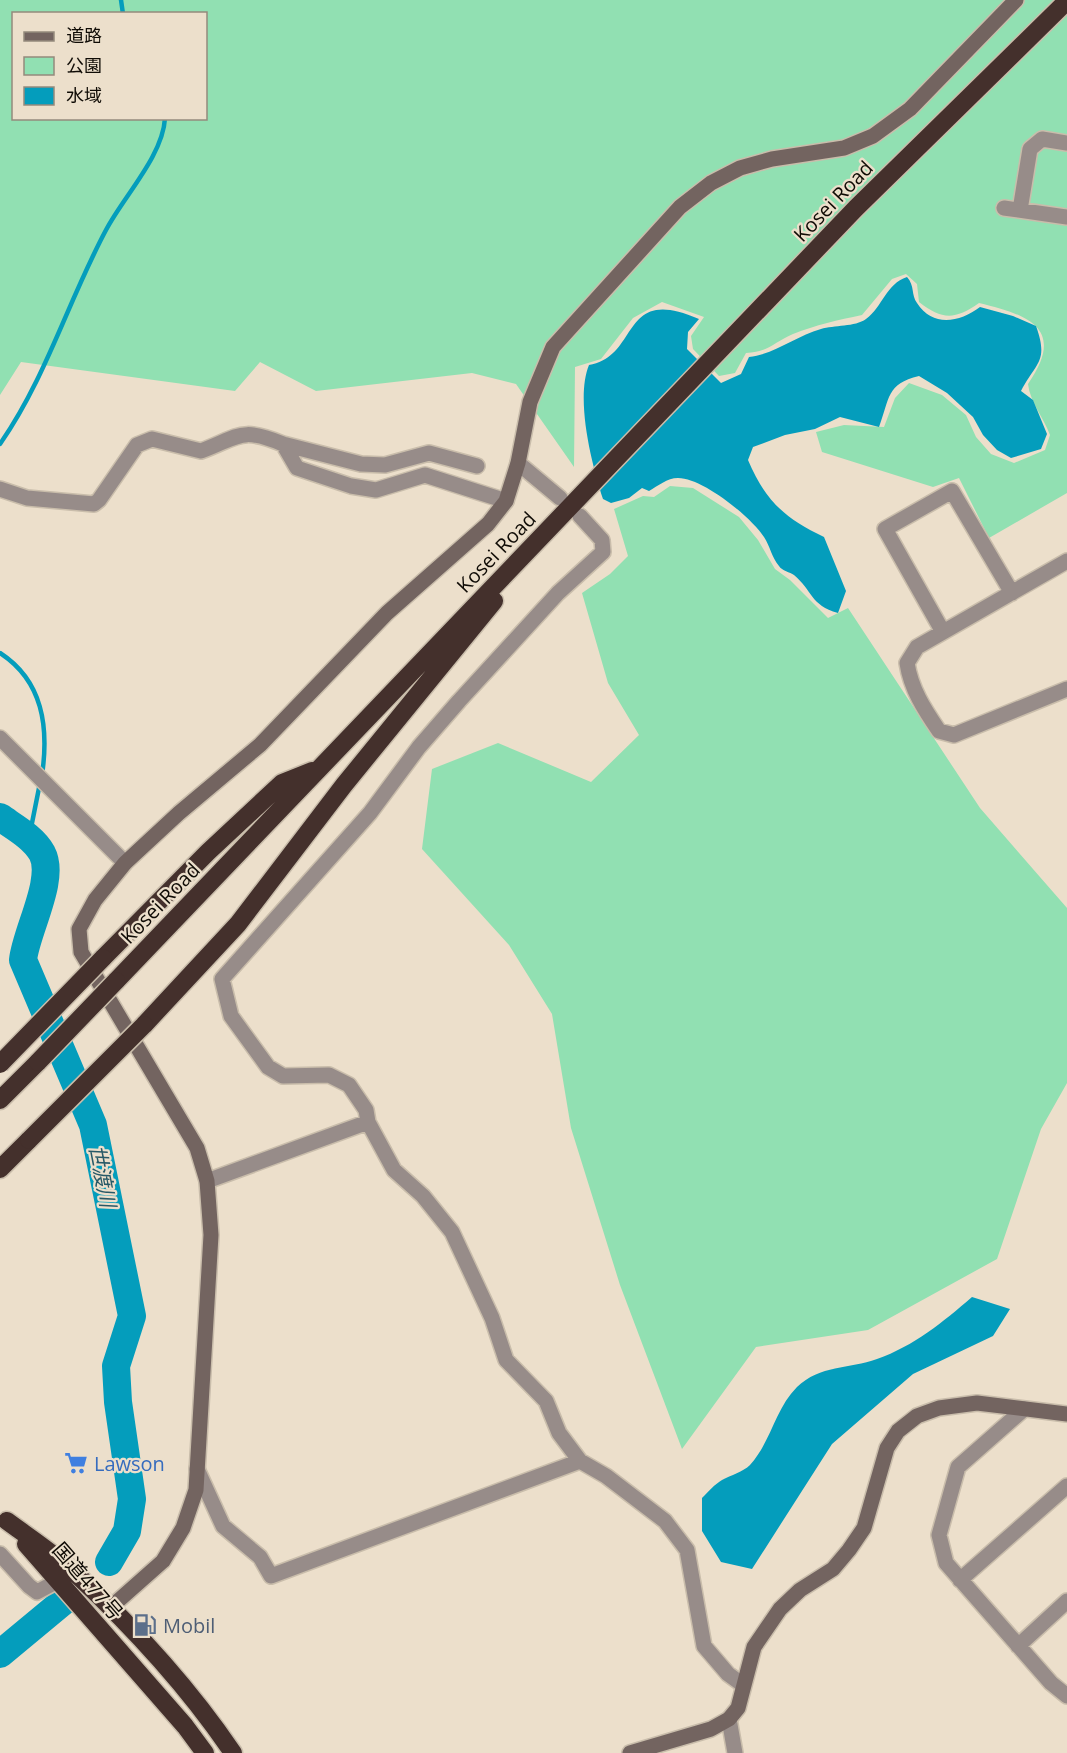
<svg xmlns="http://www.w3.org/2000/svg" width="1067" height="1753" font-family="'Open Sans','Noto Sans JP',sans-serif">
	<rect width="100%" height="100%" fill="#ecdfcb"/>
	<path fill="#91e0b2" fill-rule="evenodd" d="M 0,0 L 1067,0 L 1067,493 L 989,538 L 959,478 L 933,487 L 822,452 L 816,432 L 844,425 L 884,427 L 895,398 L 909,383 L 942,395 L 966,415 L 976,437 L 991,454 L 1014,463 L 1045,450 L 1050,435 C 1044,418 1030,402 1028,384 C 1067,328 1028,315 979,303 C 955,320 942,320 919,302 L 917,284 L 906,274 L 892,279 L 862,315 C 838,320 816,325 793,334 C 774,342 769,352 746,353 L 735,373 L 719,376 L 693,349 L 691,336 L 704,317 L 662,302 L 633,318 L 601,359 L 575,367 L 574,467 L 516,384 L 472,373 L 316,391 L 260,362 L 235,391 L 21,362 L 0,395 ZM 14,14 L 206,14 L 206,118 L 14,118 Z
		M 670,486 L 693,488 L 739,517 L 758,540 L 775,569 L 790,580 L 828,618 L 848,608 L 980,808 L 1067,908 L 1067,1083 L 1041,1129 L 997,1259 L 868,1330 L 756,1347 L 682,1449 L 620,1285 L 571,1128 L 552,1014 L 509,945 L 422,849 L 432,769 L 498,743 L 591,782 L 639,735 L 608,683 L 582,593 L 610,574 L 628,556 L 614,509 L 643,496 L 654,497 Z"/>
	<path fill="#049dbc" d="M 907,277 C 915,286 911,295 917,303 C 933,328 960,322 980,307 L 1013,316 L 1036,326 C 1049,362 1036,362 1021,391 L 1033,400 L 1047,434 L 1041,449 L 1011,458 L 997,450 L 983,435 L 973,417 L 947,393 L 919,376 C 886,384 890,398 879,427 L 840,417 L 815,429 L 785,435 L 753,447 L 748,460 C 765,500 784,518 824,537 L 846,591 L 838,613 C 810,605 813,591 794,575 C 790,572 782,571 779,566 C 772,558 770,546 764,537 C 751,517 703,478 678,478 C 667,478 658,486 649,491 L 642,488 L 629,498 L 611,503 L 603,499 C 592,465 575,399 589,365 C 641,356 619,284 699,319 L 688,332 L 687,349 L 721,383 L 741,374 L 749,357 C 775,354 796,336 821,329 C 834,325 855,327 866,319 C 883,306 886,284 907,277 Z
		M 972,1297 L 1010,1309 L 993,1336 L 913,1374 L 832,1444 L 752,1569 L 721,1562 L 702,1531 L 702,1498 C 708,1492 715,1484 722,1480 C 731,1475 743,1472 750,1465 C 771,1442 775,1409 797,1387 C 820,1365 849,1369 877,1359 C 914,1346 943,1322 972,1297 Z"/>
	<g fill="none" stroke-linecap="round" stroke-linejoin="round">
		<path stroke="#049dbc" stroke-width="4.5" d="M 121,0 L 123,14
			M 0,444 C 46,378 68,301 106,230 C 123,197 163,156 165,118
			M 0,653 C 43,681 49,727 42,775
			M 29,838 L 40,783"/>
		<path stroke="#049dbc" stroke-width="28" d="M 0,817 C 14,827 33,837 42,853 C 56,879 26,931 23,960 L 93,1125 L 132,1316 L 116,1366 L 118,1402 L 132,1499 L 127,1531 L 109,1562
			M 0,1654 L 65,1600"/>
		<g stroke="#c9bdab" stroke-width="18">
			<path id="street" d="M 1004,208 L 1067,217
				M 1020,210 L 1030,149 L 1042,139 L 1067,143
				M 283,444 L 361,464 L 385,465 L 429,453 L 477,466
				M 518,463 L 560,498
				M 0,489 L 27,498 L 94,504 L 99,500 L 137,445 L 152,439 L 201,451 C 239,437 240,426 283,444 L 297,468 L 351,486 L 376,490 L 425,475 L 506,501
				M 1067,561 L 917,647 L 907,663 C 911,689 924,709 939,731 L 954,735 L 1067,689
				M 943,632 L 885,529 L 952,491 L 1012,593
				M 0,738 L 125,863
				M 368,1122 L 366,1110 L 349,1085 L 329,1075 L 283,1076 L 268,1067 L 231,1016 L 222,979 L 370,813 L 419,747 L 459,701 L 558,593 L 603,552 L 602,540 L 580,516
				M 207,1181 L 368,1122 L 394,1170 L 423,1196 L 452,1232 L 492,1318 L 506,1360 L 546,1401 L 559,1433 L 580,1461 L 606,1476 L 665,1521 L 687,1550 L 704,1646 L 728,1674 L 743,1685
				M 1024,1409 L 958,1467 L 939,1535 L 946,1563 L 1051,1683 L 1067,1696
				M 197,1469 L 223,1526 L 260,1557 L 271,1576 L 580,1461
				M 0,1554 L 29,1586 L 37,1592 L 67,1576
				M 960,1580 L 1067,1486
				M 1018,1646 L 1067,1601
				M 729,1719 L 735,1753"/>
		</g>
		<g stroke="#c9bdab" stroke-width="18">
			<path id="secondary" d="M 110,1608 L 163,1561 L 183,1528 L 196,1490 L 211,1235 L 207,1181 L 197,1148 L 81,952 L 79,929 L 95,900 L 125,863 L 179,813 L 260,745 L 387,613 L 488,524 L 506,501 L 518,463 L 530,402 L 553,347 L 680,207 L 711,183 L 740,168 L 772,159 L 844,148 L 873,136 L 910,109 L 1016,0
				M 630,1753 L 711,1729 L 729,1719 L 738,1708 L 754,1647 L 780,1609 L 800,1590 L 833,1569 L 849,1550 L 864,1528 L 887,1448 L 898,1431 L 917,1416 L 939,1408 L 977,1403 L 1067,1414"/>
		</g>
		<g stroke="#c9bdab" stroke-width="21">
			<path id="highway" d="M 103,958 L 208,852 L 282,783 L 312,771
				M 116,981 L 856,208 L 1067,1
				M 144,1025 L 238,924 L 344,785 L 494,601
				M 0,1100 L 38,1062
				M 0,1169 L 29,1140
				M 7,1521 C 30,1538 55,1554 76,1574 C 133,1627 189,1688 233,1753
				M 26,1544 L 185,1726 L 205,1753"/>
		</g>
		<use href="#street" stroke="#978c89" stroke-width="15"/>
		<use href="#secondary" stroke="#736460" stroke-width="15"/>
		<use href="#highway" stroke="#44302c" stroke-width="18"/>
		<g stroke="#c9bdab" stroke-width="21" stroke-linecap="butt">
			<path id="highway-bridge" d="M 38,1062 L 116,981
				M 0,1064 L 103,958
				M 29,1140 L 144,1025"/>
		</g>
		<use href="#highway-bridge" stroke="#44302c" stroke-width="18"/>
	</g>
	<defs>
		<g id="supermarket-bare" transform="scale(1.8)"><path d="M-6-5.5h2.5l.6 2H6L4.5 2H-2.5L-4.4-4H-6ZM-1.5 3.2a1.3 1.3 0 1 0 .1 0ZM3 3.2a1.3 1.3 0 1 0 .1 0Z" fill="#3f7fe0" stroke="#ecdfcb" stroke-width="2.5" paint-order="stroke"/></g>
		<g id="fuel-bare" transform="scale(1.8)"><path d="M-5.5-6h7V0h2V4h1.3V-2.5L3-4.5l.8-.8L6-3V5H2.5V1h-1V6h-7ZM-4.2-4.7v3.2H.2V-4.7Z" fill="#5c6f8a" stroke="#ecdfcb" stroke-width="2.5" paint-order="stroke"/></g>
	</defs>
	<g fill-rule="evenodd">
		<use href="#supermarket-bare" x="76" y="1463"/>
		<use href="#fuel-bare" x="145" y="1625"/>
	</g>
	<g text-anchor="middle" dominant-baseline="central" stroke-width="4.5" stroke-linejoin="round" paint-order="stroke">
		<g font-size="20" fill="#0f0b05" stroke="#ecdfcb">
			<text transform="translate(833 201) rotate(-46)">Kosei Road</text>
			<text transform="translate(496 552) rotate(-46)">Kosei Road</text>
			<text transform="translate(160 903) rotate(-46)">Kosei Road</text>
			<text transform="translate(88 1581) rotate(49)">国道477号</text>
		</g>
		<g font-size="20" fill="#366cbe" stroke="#ecdfcb" text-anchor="start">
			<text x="94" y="1463">Lawson</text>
		</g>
		<g font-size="20" fill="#4e5e75" stroke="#ecdfcb" text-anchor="start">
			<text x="163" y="1625">Mobil</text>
		</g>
		<g font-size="21" font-style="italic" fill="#275967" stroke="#ecdfcb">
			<text transform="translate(103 1176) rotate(79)">世渡川</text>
		</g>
	</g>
	<rect x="12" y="12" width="195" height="108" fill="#ecdfcb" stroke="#948a7c" stroke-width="1.5"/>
	<rect x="24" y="32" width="30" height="9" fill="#736460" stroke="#948a7c" stroke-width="1.5"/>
	<text x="66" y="42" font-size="18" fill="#0f0b05">道路</text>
	<rect x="24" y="57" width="30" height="18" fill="#91e0b2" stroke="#948a7c" stroke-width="1.5"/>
	<text x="66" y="72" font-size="18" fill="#0f0b05">公園</text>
	<rect x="24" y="87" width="30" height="18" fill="#049dbc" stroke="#948a7c" stroke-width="1.5"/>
	<text x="66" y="102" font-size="18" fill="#0f0b05">水域</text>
</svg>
